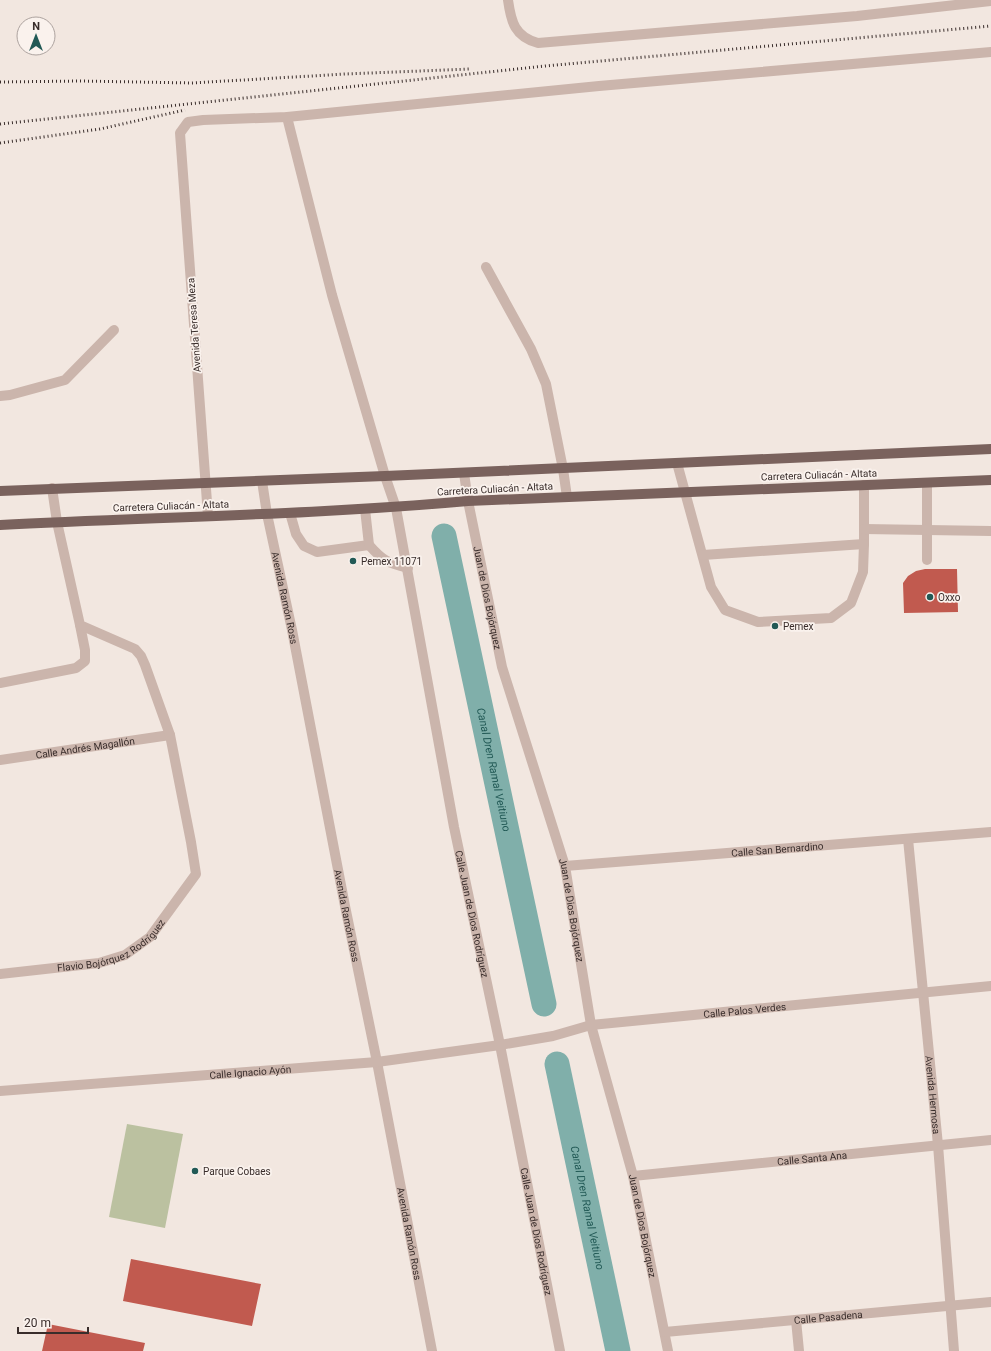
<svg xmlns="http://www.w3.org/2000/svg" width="991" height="1351" font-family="Roboto,sans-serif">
	<rect width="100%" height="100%" fill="#f2e7e0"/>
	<path fill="#bbc1a0" d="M 127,1124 L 183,1134 L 165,1228 L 109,1217 Z"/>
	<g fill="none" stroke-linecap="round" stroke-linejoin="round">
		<g stroke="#80afaa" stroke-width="25">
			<path id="s1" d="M 444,536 L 544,1004"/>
			<path id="s2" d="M 557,1064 L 618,1351"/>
		</g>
	</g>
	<path fill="#c15a4f" d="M 925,569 L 957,569 L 958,612 L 904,613 L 903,583 L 908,576 L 916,571 Z
		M 131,1259 L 261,1284 L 252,1326 L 123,1301 Z
		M 48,1324 L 145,1343 L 143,1351 L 42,1351 Z"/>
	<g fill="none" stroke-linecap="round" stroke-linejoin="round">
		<g stroke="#cbb5ac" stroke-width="10">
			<path d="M 508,0 C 511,22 515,37 538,43 L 857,16 L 991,1"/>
			<path id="s3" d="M 287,117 L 332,295 L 385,476 L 396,508 L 454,827 L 500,1045 L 560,1351"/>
			<path d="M 486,267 L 531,349 L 546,384 L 563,469 L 567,497"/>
			<path d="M 0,396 L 10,395 L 65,380 L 114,330"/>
			<path d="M 677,463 L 711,587 L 725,610 L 758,622 L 831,618 L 851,603 L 863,572 L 864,544 L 864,485"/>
			<path id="s4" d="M 464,473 L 468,501 L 502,667 L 565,866 L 591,1025 L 633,1176 L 668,1351"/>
			<path id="s5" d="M 262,481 L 267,514 L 292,630 L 345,906 L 377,1062 L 432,1351"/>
			<path d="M 927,483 L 927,560"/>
			<path d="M 290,513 L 296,534 L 304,546 L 317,552 L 369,545 L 365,509"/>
			<path d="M 208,516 L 180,133 L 188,122 L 203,120 L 287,117 L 599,86 L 991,52"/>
			<path d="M 864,529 L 991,531"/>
			<path d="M 369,545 C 383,561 388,563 408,568"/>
			<path d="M 703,555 L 864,544"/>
			<path d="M 0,683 L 76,668 L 85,661 L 85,650 L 80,625"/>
			<path id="s6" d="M 0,760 L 170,735"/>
			<path id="s7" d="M 908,839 L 938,1145 L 954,1351"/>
			<path id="s8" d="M 565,866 L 991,832"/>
			<path id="s9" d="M 0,974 L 99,963 L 125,955 L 150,937 L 196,874 L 191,842 L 170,735 L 145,665 L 141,656 L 135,649 L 80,625 L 57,522 L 52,488"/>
			<path id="s10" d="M 0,1091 L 377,1062 L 500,1045 L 553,1036 L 591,1025 L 991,986"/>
			<path id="s11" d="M 633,1176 L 991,1140"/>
			<path d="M 796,1320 L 799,1351"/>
			<path id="s12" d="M 665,1332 L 991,1302"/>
		</g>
		<path stroke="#7a625d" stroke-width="10" d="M 0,491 L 385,476 L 991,449
			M 0,525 C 156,517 312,515 468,501 L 991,480"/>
		<path stroke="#392d2b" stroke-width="3" stroke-dasharray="1 3" stroke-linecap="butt" d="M 0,82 L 80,81 L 192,83 L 345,74 L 470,69
			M 0,124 L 545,66 L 991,26
			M 0,143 L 100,129 L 185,110"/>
	</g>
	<g fill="#215955" stroke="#faf2ed" stroke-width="1.5">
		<circle cx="353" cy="561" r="4"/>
		<circle cx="930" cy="597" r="4"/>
		<circle cx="775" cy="626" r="4"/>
		<circle cx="195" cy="1171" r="4"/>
	</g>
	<g text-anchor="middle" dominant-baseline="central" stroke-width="3.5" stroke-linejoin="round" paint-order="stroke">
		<g font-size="10" fill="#392d2b" stroke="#faf2ed">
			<text transform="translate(194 325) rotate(-94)">Avenida Teresa Meza</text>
			<text transform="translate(819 475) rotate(-2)">Carretera Culiacán - Altata</text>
			<text transform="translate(495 489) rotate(-3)">Carretera Culiacán - Altata</text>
			<text transform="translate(171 506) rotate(-2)">Carretera Culiacán - Altata</text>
			<text stroke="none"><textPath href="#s5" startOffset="119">Avenida Ramón Ross</textPath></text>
			<text stroke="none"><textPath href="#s4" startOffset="127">Juan de Dios Bojórquez</textPath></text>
			<text stroke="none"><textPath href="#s6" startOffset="86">Calle Andrés Magallón</textPath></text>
			<text stroke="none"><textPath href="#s8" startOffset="213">Calle San Bernardino</textPath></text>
			<text stroke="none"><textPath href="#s4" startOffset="451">Juan de Dios Bojórquez</textPath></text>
			<text stroke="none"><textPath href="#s3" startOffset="819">Calle Juan de Dios Rodríguez</textPath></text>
			<text stroke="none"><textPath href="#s5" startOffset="443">Avenida Ramón Ross</textPath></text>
			<text stroke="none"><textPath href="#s9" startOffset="118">Flavio Bojórquez Rodríguez</textPath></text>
			<text stroke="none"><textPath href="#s10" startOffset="750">Calle Palos Verdes</textPath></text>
			<text stroke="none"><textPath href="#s10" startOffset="251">Calle Ignacio Ayón</textPath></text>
			<text stroke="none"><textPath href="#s7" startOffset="257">Avenida Hermosa</textPath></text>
			<text stroke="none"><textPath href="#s11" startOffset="180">Calle Santa Ana</textPath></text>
			<text stroke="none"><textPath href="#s4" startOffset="775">Juan de Dios Bojórquez</textPath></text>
			<text stroke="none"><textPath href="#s3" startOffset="1143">Calle Juan de Dios Rodríguez</textPath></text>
			<text stroke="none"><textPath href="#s5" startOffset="767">Avenida Ramón Ross</textPath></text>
			<text stroke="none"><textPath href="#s12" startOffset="164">Calle Pasadena</textPath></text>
		</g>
		<g font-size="10" fill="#392d2b" stroke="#faf2ed" text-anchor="start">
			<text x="361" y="561">Pemex 11071</text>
			<text x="938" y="597">Oxxo</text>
			<text x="783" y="626">Pemex</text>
			<text x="203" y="1171">Parque Cobaes</text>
		</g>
		<g font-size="11" font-style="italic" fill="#215955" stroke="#faf2ed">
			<text stroke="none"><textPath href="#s1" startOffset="239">Canal Dren Ramal Veitiuno</textPath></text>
			<text stroke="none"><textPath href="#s2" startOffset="147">Canal Dren Ramal Veitiuno</textPath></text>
		</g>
	</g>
	<g transform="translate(36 36)"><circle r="19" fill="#faf2ed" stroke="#ada39f"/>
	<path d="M0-3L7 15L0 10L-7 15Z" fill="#215955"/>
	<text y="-6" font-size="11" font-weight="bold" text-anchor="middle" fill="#392d2b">N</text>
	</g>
	<path d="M18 1327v6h70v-6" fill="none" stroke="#392d2b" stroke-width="2"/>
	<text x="24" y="1327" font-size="12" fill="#392d2b" stroke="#faf2ed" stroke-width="3" paint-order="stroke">20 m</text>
</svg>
